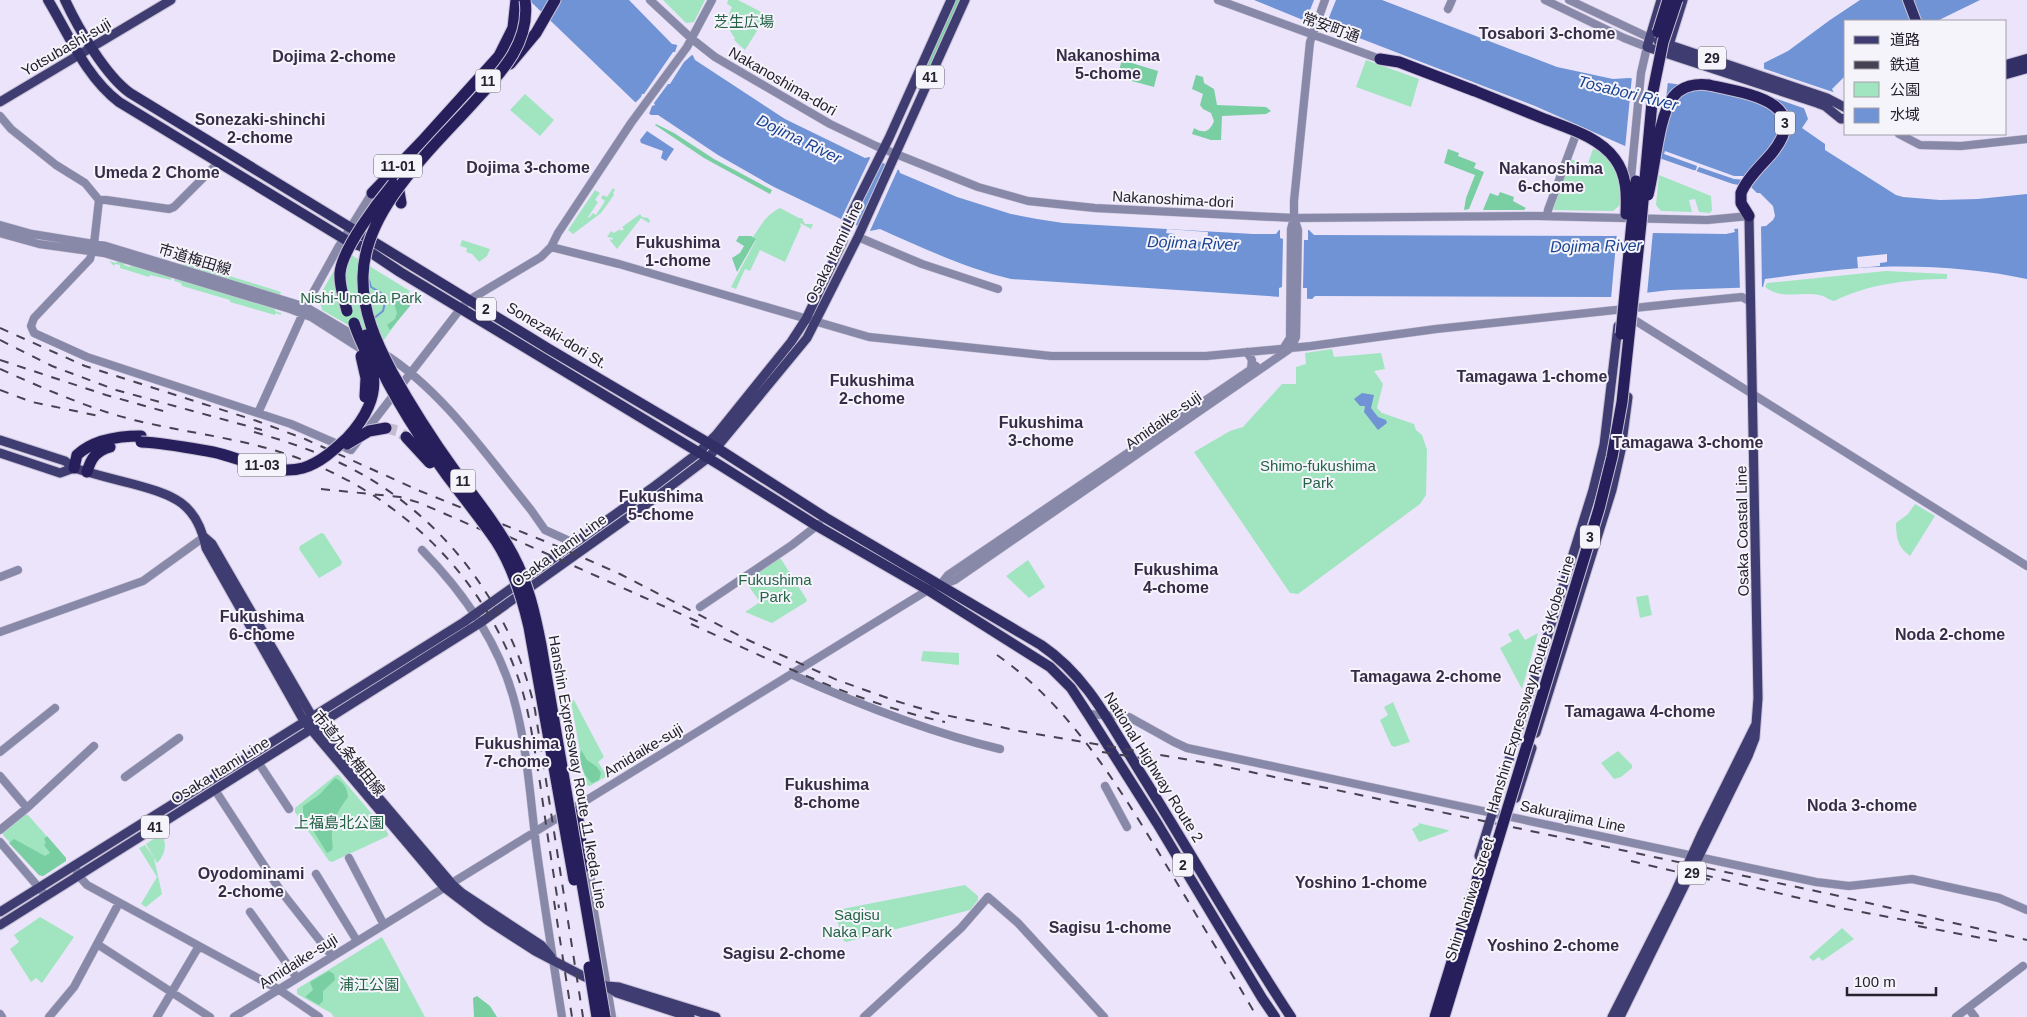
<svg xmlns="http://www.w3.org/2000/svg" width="2027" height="1017" font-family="Arial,'Noto Sans JP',sans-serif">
	<rect width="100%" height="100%" fill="#ebe4fa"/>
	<path fill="#a1e5c0" d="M 663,0 L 705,0 L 694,22 L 686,23 Z
		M 728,0 L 738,0 L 767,15 L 745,50 L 734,40 L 735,38 C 726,28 727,17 732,7 L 727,4 Z
		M 1366,60 L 1419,79 L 1411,107 L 1356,87 Z
		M 525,94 L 554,120 L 540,136 L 510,110 Z
		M 1593,149 L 1624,161 L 1620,205 L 1613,211 L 1553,210 L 1571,159 L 1587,166 Z
		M 1659,175 L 1711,196 L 1712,210 L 1710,213 L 1699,212 L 1695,199 L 1689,200 L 1692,212 L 1661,211 L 1656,205 Z
		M 613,188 L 615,190 L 613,193 L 614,195 L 601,213 L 573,234 L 568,230 L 595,190 L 600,193 L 595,200 L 598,202 L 588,217 L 589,218 L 593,213 L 596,215 L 605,201 L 601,198 L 603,195 L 607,197 Z
		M 780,208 L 799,218 L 802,218 L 805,224 L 813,224 L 811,229 L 800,223 L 801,226 L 785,262 L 760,250 L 750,271 L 745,269 L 736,289 L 731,287 L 756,240 L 753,237 C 761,225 766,215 780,208 Z
		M 640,214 L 642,217 L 648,218 L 650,221 L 649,223 L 641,218 L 617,249 L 609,239 L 612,240 L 613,238 L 607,237 L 611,231 L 614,233 L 620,229 L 621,231 L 624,229 L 622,227 Z
		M 462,240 L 490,249 L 487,256 L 479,262 L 472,254 L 466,252 L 467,248 L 460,246 Z
		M 345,251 L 410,291 L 405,300 L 410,304 L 381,344 L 322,310 L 319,297 Z
		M 184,260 L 199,263 L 198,266 L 281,292 L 280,295 L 182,265 Z
		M 109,261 L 116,263 L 117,261 L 125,263 L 124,265 L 130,267 L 131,265 L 172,277 L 171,280 L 150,275 L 149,277 L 120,268 L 120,265 L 115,264 L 114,266 Z
		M 1886,271 L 1947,274 L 1947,279 C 1910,279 1868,284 1834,301 C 1829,300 1828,298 1823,296 C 1804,290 1783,301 1765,287 L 1767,283 Z
		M 175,278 L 275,309 L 275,311 L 281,313 L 281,315 L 276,313 L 275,315 L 230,302 L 230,300 L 182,286 L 181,283 L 174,281 Z
		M 1332,349 L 1334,357 L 1381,353 L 1385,369 L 1374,371 L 1383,384 L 1377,408 L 1382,413 L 1414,424 L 1416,430 L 1422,435 L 1427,450 L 1426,495 L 1420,504 L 1298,594 L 1290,593 L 1194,452 L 1230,431 L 1243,427 L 1282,384 L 1296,384 L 1296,367 L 1306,364 L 1305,353 Z
		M 1915,504 L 1935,516 L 1910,556 C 1898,548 1896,537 1896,523 L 1908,514 Z
		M 321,533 L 324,534 L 342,562 L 341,565 L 319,578 L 299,549 L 300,546 Z
		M 778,558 L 781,559 L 807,600 L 806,602 L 772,623 L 745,612 L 760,602 L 745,581 Z
		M 1028,560 L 1045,587 L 1029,598 L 1006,576 Z
		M 1648,595 L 1652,615 L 1640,618 L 1636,597 Z
		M 1518,629 L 1525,640 L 1538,633 L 1522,689 L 1500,648 L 1512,641 L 1508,634 Z
		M 923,651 L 959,653 L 959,665 L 921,661 Z
		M 574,700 L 604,757 L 598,762 L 607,776 L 590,786 L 586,785 L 571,701 Z
		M 1393,702 L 1410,742 L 1394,747 L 1391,745 L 1380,720 L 1388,715 L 1384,707 Z
		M 1618,751 L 1632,765 L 1632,768 L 1621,777 L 1614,779 L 1601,763 Z
		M 336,775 L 339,775 L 388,833 L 388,836 L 332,862 L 329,861 L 295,812 L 295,808 Z
		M 24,814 L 28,815 L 66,858 L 66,861 L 43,876 L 39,875 L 3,835 L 3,831 Z
		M 1418,823 L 1448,830 L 1449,831 L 1419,842 L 1412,829 L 1419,825 Z
		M 161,834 C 168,843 165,855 157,863 L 146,844 Z
		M 145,845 L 154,858 L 162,894 L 146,907 L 141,904 L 157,877 L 139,848 Z
		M 965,885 L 978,896 L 978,900 L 970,910 L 846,942 L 843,940 L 835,913 L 837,910 Z
		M 40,917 L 74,937 L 42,983 L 36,978 L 31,982 L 10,949 L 19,942 L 14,935 Z
		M 1842,928 L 1854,939 L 1822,961 L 1819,957 L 1813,961 L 1809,957 Z
		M 382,937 L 425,1017 L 334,1017 L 331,1013 L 297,994 L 297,989 Z"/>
	<path fill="#79cea2" d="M 956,0 L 960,0 L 929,69 L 925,68 Z
		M 1122,60 L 1158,71 L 1154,87 L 1117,77 Z
		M 1196,75 L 1203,77 L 1204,83 L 1214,89 L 1217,105 L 1266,107 L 1271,111 L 1266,114 L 1222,116 L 1221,140 L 1211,140 L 1192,134 L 1194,128 C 1203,134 1210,132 1214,121 L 1211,113 L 1203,109 L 1200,105 L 1203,94 L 1192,89 Z
		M 656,124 L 674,133 L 714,159 L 772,190 L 770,194 L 704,158 L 655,125 Z
		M 1448,149 L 1459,153 L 1458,156 L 1476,163 L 1474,168 L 1484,172 L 1469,209 L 1464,210 L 1466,198 L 1475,175 L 1444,163 Z
		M 1500,192 L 1514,197 L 1513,201 L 1526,208 L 1524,210 L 1483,210 L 1490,193 L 1498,196 Z
		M 739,236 L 751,236 L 756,239 L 737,272 L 732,258 L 740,253 L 744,246 L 736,241 Z
		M 398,295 L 410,304 L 410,306 L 390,330 L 387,325 L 395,319 L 397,313 L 393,300 Z
		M 581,750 L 587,760 L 597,767 L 601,773 L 599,780 L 592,783 C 583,775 578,761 581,750 Z
		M 335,778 C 344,782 347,788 348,797 C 340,807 332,821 332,834 C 331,841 334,844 332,850 L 327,853 L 303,814 L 303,806 L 319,795 Z
		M 47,836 L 66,858 L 66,861 L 43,876 L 39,875 L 9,843 L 14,839 L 45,856 L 50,853 L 44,845 L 46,843 L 44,839 Z
		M 329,971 L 334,974 L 335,980 L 323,991 L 323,1001 L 319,1005 L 305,997 L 313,990 L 310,982 Z
		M 477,996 L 490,1006 L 497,1017 L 474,1017 L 473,998 Z"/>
	<path fill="#6f93d4" d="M 529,0 L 629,0 L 672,44 C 680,45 692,50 695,60 L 785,119 L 865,158 L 869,157 L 899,170 L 900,173 L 957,197 L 1011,214 L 1037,219 L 1063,223 L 1253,234 L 1276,234 L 1279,230 L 1309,230 L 1314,235 L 1613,236 L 1653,233 L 1726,234 L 1735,232 L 1734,229 L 1766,226 L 1773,220 L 1775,216 L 1773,206 L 1760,193 L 1757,193 L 1751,187 L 1733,184 L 1625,146 L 1535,106 L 1336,29 L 1325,29 L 1254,0 L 1382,0 L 1557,67 L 1613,79 L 1629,78 L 1683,85 L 1692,89 L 1726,93 L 1744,91 L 1764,69 L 1764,63 L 1788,51 L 1830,20 L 1860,0 L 1980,0 L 1937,21 L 1846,21 L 1846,75 L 1832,89 L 1834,93 L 1804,108 L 1808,119 L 1802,128 L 1825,144 L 1825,150 L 1896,195 L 1903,197 L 1940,200 L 1978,199 L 2027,194 L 2027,279 C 1977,268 1911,264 1860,268 C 1828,270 1797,275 1765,279 L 1763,287 L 1670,290 L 1610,297 L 1315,296 L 1312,299 L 1011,279 C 965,268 923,248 880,229 L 870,231 L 841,219 L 774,187 L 718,155 L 658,115 L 651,115 L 634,101 Z
		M 647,131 L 674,149 L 666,161 L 661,158 L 663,151 L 641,143 L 640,140 Z
		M 1362,393 L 1374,395 L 1371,408 L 1378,417 L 1386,420 L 1387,423 L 1378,430 L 1364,412 L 1365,406 L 1360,406 L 1354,399 Z"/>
	<path fill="#ebe4fa" d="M 1314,0 L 1336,0 L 1324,30 L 1305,23 Z
		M 678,43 L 693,54 L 684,62 L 670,84 L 668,84 L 654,103 L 655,105 L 652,106 L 649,114 L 635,103 L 641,97 L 642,94 L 644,94 L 673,52 L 675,52 Z
		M 1762,68 L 1836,93 L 1806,109 L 1746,88 Z
		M 1632,76 L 1668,81 L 1659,161 L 1625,149 Z
		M 1665,151 L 1734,176 L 1748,176 L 1748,180 L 1734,179 L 1699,167 L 1696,172 L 1692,171 L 1696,170 L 1697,166 L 1664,154 Z
		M 871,156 L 882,162 L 852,224 L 841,219 Z
		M 887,164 L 898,169 L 869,233 L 858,228 Z
		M 1761,224 L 1762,289 L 1740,291 L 1738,226 Z
		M 1280,228 L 1285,230 L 1308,228 L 1308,240 L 1304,240 L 1303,288 L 1307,288 L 1307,299 L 1279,298 L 1279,288 L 1282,287 L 1283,239 L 1280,238 Z
		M 1167,229 L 1208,232 L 1207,242 L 1175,240 L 1175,234 L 1166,233 Z
		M 1653,231 L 1647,295 L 1611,299 L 1617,232 Z
		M 1887,254 L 1887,262 L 1880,263 L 1880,266 L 1858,268 L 1857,257 Z"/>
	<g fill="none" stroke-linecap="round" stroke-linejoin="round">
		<path stroke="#6f93d4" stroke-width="2" d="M 369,280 L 371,287 C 384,295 388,293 383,311 L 373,319"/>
		<path stroke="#c4bdd1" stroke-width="11" stroke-dasharray="11 5.5" stroke-linecap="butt" d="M 386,428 L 398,431 L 406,437"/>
		<g stroke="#c8c1d5" stroke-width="9">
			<path id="tertiary" d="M 650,0 L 692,39 L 715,57 L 830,124 L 876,146 L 978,187 L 1028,201 L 1095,208 L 1294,218 L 1538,216 L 1707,220 L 1749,216
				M 1218,0 L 1380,59
				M 1545,0 L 1624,38 L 1647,47 L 1641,73 L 1630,188
				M 1569,0 L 1650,38
				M 1448,9 L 1452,0
				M 0,116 L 11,129 L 56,165 L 85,183 L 99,200 L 94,244 L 90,259 L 34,318 L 31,326 L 34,333 L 87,357 L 291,424 L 351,450 L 461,308 L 469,300 L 541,257 L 551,247 L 558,233 L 631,123 L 687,47 L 712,0
				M 1899,134 L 1920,145 L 1961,146 L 2027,139
				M 99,200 L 106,200 L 169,209 L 174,207 L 219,162
				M 1547,216 L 1548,210 L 1575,137
				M 0,225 L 32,234 L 106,246 L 306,307 L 360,339
				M 0,233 L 39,244 L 104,253 L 290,309 L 311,317 L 364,351
				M 858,237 L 922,264 L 998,289
				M 551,247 L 619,264 L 869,337 L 1051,356 L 1206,356 L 1311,346 L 1436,329 L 1681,303 L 1742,297 L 1751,302
				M 1636,321 L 2027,566
				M 1283,349 L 1290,338 L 1291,229 L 1294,218 L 1294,201 L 1310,42 L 1325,0
				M 1247,352 L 1252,360 L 1251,369
				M 383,353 C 442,390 487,456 531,510 L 545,530 L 574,543
				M 258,413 L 309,300 L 339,246 L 372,193
				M 422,550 C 462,591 497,640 513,696 C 527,745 530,795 536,845 C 544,903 553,960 562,1017
				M 0,577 L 18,570
				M 941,584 L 948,575 L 1256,366
				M 700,607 L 792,545 L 819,524
				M 0,632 L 143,581 L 204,537
				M 793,675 C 860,705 928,732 1000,749
				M 1088,714 L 1129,717 L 1174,742 L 1187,748 L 1816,882 L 1849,886 L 1912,879 L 1999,898 L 2027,910
				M 0,752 L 55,708
				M 258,762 L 289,809
				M 0,776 L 27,808
				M 125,777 L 179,738
				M 1105,786 L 1127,827
				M 215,790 L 280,890 L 332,956
				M 0,830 L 27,808 L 94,746
				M 0,842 L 46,896
				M 349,858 L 384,925
				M 75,865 L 78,875 L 87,885 L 278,989 L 319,1017
				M 590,872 L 594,912 L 612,1017
				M 316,874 L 357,941
				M 250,912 L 297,978
				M 97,944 L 210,1017
				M 1968,1008 L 1975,1017
				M 0,1014 L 2,1017
				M 49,1017 L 74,987 L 119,903
				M 157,1017 L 199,946
				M 234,1017 L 928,590 L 955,580 L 1291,348 L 1296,337 L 1298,230 L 1294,218
				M 864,1017 L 961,928 L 988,897 L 1018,923 L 1104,1017
				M 1956,1017 L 2023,966"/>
		</g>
		<g stroke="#c8c1d5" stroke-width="11">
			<path id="primary" d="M 1661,0 L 1647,47 L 1817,103 L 1825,106 L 1841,119 L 1846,118
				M 1658,41 L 1827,98 L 1846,108
				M 1668,48 L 1683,0
				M 0,102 L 171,0
				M 0,440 L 65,461 L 74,468 C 93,474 113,479 133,484 C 173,495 197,502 206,548 L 304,721 L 445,888 L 487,920 L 535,951 L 583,976 L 606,986 L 617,993 L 690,1017
				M 0,453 L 60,473 L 74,468
				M 204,537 L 212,544 L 317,725 L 452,884 L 462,893 L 541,945 L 551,957
				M 1536,733 L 1612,490 L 1621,450 L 1628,397
				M 1516,798 L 1532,748
				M 1479,856 L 1593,490 L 1604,445 L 1618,326
				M 0,912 L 464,622 L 652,488 L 698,453 L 716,435 L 791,342 L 806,319 L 843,241 L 847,222 L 889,138 L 951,0
				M 0,925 L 480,623 L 647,504 L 708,458 L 807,338 L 858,237 L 965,0
				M 606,986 L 619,987 L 716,1017
				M 1612,1017 L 1673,897 L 1701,835 L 1755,726
				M 1620,1017 L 1748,756 L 1755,738 L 1758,698 L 1749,216"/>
		</g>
		<g stroke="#c8c1d5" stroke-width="12">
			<path id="trunk" d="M 48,0 C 69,35 86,77 119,102 L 351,243 L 361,246 L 400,272 L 718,464 L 817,526 L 928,590 L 1050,667 L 1071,688 L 1088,714 L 1157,823 L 1262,998 L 1275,1017
				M 65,0 C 78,28 105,75 130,93 L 549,349 L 717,448 L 826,518 L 1041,645 C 1088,677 1110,724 1140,772 C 1191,853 1238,937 1291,1017
				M 1908,0 L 1916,21
				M 2006,65 L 2027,59
				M 2006,74 L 2027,68"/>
		</g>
		<g stroke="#c8c1d5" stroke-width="13">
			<path id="motorway" d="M 1380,59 L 1399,62 L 1475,91
				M 510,64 L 536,33 L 555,0
				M 1709,85 C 1744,93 1814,101 1772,153 C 1762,165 1747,178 1741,193 L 1741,203 L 1749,216
				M 372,193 L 424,139 L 499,56 L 513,28 L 516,0
				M 401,203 L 397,180 L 402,164
				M 74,468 L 77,455 C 93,440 120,436 141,436
				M 87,472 C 91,458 96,451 110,447
				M 577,812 L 584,867"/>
		</g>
		<use href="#tertiary" stroke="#8889a9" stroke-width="8"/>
		<use href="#primary" stroke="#3e3c71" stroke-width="9"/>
		<use href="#trunk" stroke="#322e66" stroke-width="10"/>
		<use href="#motorway" stroke="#271f5c" stroke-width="11"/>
		<path stroke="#474251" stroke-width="2" stroke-dasharray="9 9" stroke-linecap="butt" d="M 0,328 L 85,366 L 257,421 L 305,439 L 420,491 L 559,547 L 620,574 L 748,640 L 837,680 L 896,701 L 936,713 L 1019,731 L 1208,763 L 1830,894 L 2027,940
			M 0,340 L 52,366 L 116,390 L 262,430
			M 0,360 L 106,395 L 170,413
			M 0,369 C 43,388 85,407 130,419 C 181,432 234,437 283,453 C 397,489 489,578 523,693 C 531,722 535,753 540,783 C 546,825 552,866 559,908
			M 0,390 L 32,402 L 99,416
			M 254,432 C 282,440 309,449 336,461 C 437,507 511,602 535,710 L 583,1017
			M 321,489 L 400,497 L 420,503 L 482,530
			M 476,522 L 701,623
			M 691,624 C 773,661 856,703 945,722
			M 997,655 C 1073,708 1124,795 1171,873 C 1200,921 1229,969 1257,1017
			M 1102,752 L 1156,760
			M 1631,861 L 1711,880
			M 1704,875 L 1840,908 L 1926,924
			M 554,901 L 572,1017
			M 1918,926 L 1997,941"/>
		<g stroke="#c8c1d5" stroke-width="13" stroke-linecap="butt">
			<path id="motorway-bridge" d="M 525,0 C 531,42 501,73 475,101 C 433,148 364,209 363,276 C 362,311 376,342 392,372 C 411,406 432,439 455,471 C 475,498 497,525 513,555 C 528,583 535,614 541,645 L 605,1017
				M 1658,32 L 1668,0
				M 1475,91 C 1497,100 1520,109 1542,118 C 1567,128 1598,136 1615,159 C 1627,175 1627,195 1626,214
				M 1648,195 C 1655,169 1658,117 1673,97 C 1682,86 1696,83 1709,85
				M 347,311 C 344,298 339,286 340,273 C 342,249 378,202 393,184
				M 1621,334 L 1636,181
				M 366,335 C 385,385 416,433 448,477 C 464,498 481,519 496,541 C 513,567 522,597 529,627 L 574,880
				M 361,356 L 366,378 L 365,397
				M 406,437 L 430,463
				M 141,442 C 165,443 190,448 213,452 C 241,458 274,476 303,468 C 320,463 334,450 347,438 C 364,420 379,395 372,370 C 368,354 359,339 354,323
				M 347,444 L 369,431 L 386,428
				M 589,967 L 597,1017
				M 1435,1017 L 1486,851
				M 1444,1017 L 1599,509 L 1612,457 L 1622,402 L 1641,223 L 1653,91 L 1663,42 L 1677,0"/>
		</g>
		<use href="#motorway-bridge" stroke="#271f5c" stroke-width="11"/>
	</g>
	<g text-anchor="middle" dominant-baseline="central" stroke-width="4" stroke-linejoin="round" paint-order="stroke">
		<g fill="#f6f4fb" stroke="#64606c" stroke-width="1">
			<rect x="1698" y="46.5" width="28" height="23" rx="4"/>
			<rect x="916" y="65.5" width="28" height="23" rx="4"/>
			<rect x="475.5" y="69.5" width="25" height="23" rx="4"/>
			<rect x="1775" y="111.5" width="20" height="23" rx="4"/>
			<rect x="374" y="154.5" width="48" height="23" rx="4"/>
			<rect x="476" y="297.5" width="20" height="23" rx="4"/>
			<rect x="238" y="453.5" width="48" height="23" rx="4"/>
			<rect x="450.5" y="469.5" width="25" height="23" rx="4"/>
			<rect x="1580" y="525.5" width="20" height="23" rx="4"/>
			<rect x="141" y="815.5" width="28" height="23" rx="4"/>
			<rect x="1173" y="853.5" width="20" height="23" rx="4"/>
			<rect x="1678" y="861.5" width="28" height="23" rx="4"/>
		</g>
		<g font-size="14" font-weight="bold" fill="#26212e">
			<text x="1712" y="58">29</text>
			<text x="930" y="77">41</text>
			<text x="488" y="81">11</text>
			<text x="1785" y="123">3</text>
			<text x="398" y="166">11-01</text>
			<text x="486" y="309">2</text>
			<text x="262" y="465">11-03</text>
			<text x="463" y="481">11</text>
			<text x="1590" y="537">3</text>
			<text x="155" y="827">41</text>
			<text x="1183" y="865">2</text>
			<text x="1692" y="873">29</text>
		</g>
		<g font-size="15" fill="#246346" stroke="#f6f4fb">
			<text x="744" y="21">芝生広場</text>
			<text x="361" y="297">Nishi-Umeda Park</text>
			<text x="1318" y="465">Shimo-fukushima<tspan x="1318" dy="17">Park</tspan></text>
			<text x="775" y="579">Fukushima<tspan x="775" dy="17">Park</tspan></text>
			<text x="339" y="822">上福島北公園</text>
			<text x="857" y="914">Sagisu<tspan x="857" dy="17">Naka Park</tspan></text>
			<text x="369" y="984">浦江公園</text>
		</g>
		<g font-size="15" fill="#26212e" stroke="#f6f4fb">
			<text transform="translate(1331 27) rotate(20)">常安町通</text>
			<text transform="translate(66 47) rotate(-30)">Yotsubashi-suji</text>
			<text transform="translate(783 81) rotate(30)">Nakanoshima-dori</text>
			<text transform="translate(1173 199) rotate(3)">Nakanoshima-dori</text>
			<text transform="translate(834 252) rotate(-64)">Osaka Itami Line</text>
			<text transform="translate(195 259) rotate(17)">市道梅田線</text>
			<text transform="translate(557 335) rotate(31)">Sonezaki-dori St.</text>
			<text transform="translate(1163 420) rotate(-35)">Amidaike-suji</text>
			<text transform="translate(1742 531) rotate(-91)">Osaka Coastal Line</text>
			<text transform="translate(559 550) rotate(-36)">Osaka Itami Line</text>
			<text transform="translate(1530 684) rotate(-73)">Hanshin Expressway Route 3 Kobe Line</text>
			<text transform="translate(643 750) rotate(-31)">Amidaike-suji</text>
			<text transform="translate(349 753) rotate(51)">市道九条梅田線</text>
			<text transform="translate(1154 767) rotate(58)">National Highway Route 2</text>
			<text transform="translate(220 770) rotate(-32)">Osaka Itami Line</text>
			<text transform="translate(578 772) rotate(80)">Hanshin Expressway Route 11 Ikeda Line</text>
			<text transform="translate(1573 816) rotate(12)">Sakurajima Line</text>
			<text transform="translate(1469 899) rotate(-72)">Shin Naniwa Street</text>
			<text transform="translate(298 961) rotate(-32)">Amidaike-suji</text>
		</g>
		<g font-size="16" font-weight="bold" fill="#372c48" stroke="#f6f4fb">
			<text x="1547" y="33">Tosabori 3-chome</text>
			<text x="1108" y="55">Nakanoshima<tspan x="1108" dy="18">5-chome</tspan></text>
			<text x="334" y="56">Dojima 2-chome</text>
			<text x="260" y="119">Sonezaki-shinchi<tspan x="260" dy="18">2-chome</tspan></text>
			<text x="528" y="167">Dojima 3-chome</text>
			<text x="1551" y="168">Nakanoshima<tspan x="1551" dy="18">6-chome</tspan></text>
			<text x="157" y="172">Umeda 2 Chome</text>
			<text x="678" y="242">Fukushima<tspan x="678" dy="18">1-chome</tspan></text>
			<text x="1532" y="376">Tamagawa 1-chome</text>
			<text x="872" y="380">Fukushima<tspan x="872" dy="18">2-chome</tspan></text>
			<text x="1041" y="422">Fukushima<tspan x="1041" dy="18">3-chome</tspan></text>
			<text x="1688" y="442">Tamagawa 3-chome</text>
			<text x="661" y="496">Fukushima<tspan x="661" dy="18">5-chome</tspan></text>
			<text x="1176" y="569">Fukushima<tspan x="1176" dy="18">4-chome</tspan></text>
			<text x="262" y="616">Fukushima<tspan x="262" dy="18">6-chome</tspan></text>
			<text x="1950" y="634">Noda 2-chome</text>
			<text x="1426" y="676">Tamagawa 2-chome</text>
			<text x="1640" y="711">Tamagawa 4-chome</text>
			<text x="517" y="743">Fukushima<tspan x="517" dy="18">7-chome</tspan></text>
			<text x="827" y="784">Fukushima<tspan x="827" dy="18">8-chome</tspan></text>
			<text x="1862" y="805">Noda 3-chome</text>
			<text x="251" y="873">Oyodominami<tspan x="251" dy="18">2-chome</tspan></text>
			<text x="1361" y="882">Yoshino 1-chome</text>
			<text x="1110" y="927">Sagisu 1-chome</text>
			<text x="1553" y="945">Yoshino 2-chome</text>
			<text x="784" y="953">Sagisu 2-chome</text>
		</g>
		<g font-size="16" font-style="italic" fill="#1a4390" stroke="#f6f4fb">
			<text transform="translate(1628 93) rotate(14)">Tosabori River</text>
			<text transform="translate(799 139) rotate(26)">Dojima River</text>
			<text transform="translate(1193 243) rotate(2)">Dojima River</text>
			<text transform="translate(1596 246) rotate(-1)">Dojima River</text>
		</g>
	</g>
	<rect x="1844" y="20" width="162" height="115" fill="#f6f4fb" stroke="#a3a0a9"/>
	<rect x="1854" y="36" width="25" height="8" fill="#3e3c71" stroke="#a3a0a9"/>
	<text x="1890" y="45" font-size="15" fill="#26212e">道路</text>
	<rect x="1854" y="61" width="25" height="8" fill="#474251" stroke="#a3a0a9"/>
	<text x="1890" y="70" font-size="15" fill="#26212e">鉄道</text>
	<rect x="1854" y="82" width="25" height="15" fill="#a1e5c0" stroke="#a3a0a9"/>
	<text x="1890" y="95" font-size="15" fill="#26212e">公園</text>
	<rect x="1854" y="108" width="25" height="15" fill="#6f93d4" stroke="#a3a0a9"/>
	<text x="1890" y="120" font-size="15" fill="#26212e">水域</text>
	<path d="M1847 987v8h89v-8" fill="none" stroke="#26212e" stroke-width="2.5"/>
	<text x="1854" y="987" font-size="15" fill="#26212e" stroke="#f6f4fb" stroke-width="4" paint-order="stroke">100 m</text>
</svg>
